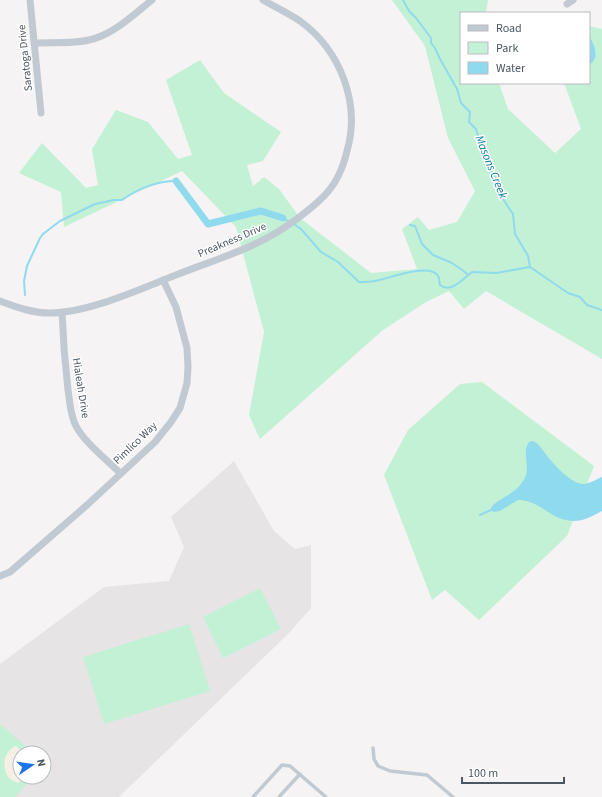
<svg xmlns="http://www.w3.org/2000/svg" width="602" height="797" font-family="'Source Sans 3',sans-serif">
	<rect width="100%" height="100%" fill="#f5f3f3"/>
	<path fill="#e6e4e5" fill-rule="evenodd" d="M 234,461 L 274,531 L 295,549 L 311,545 L 311,608 L 289,633 L 119,797 L 0,797 L 0,664 L 104,587 L 169,581 L 184,547 L 171,517 ZM 20,753 L 44,753 L 44,777 L 20,777 Z"/>
	<path fill="#c3f1d5" d="M 392,0 L 488,0 L 486,13 L 461,13 L 461,83 L 499,83 L 508,109 L 555,153 L 581,129 L 564,83 L 589,83 L 589,26 L 602,29 L 602,359 L 486,291 L 464,309 L 449,291 L 426,302 L 383,330 L 260,439 L 249,415 L 264,332 L 236,227 L 182,171 L 64,227 L 61,192 L 19,173 L 42,143 L 86,188 L 98,185 L 92,149 L 116,110 L 148,122 L 178,159 L 192,155 L 166,80 L 200,60 L 224,93 L 281,132 L 263,161 L 247,165 L 253,186 L 264,177 L 279,189 L 300,218 L 371,273 L 417,269 L 402,229 L 418,217 L 429,230 L 457,222 L 475,191 L 448,138 L 425,46 Z
		M 482,382 L 594,466 L 567,536 L 479,620 L 445,590 L 432,600 L 384,475 L 408,430 L 460,384 Z
		M 260,588 L 281,629 L 223,658 L 203,617 Z
		M 189,624 L 210,691 L 104,724 L 83,657 Z
		M 0,724 L 34,753 L 20,753 L 20,777 L 33,777 L 15,797 L 0,797 Z"/>
	<path fill="#f5f0e5" d="M 16,746 L 24,753 L 20,753 L 20,777 L 24,777 L 18,783 C 0,778 0,752 16,746 Z"/>
	<path fill="#90daee" d="M 589,36 C 595,46 600,58 589,65 Z
		M 532,441 C 538,442 541,448 545,453 C 552,463 572,485 584,484 C 591,483 597,479 602,477 L 602,511 C 596,514 589,518 582,520 C 553,526 545,501 518,500 L 500,511 L 493,512 L 491,508 L 493,505 C 502,498 514,493 521,484 C 534,469 520,454 529,442 Z"/>
	<g fill="none" stroke-linecap="round" stroke-linejoin="round">
		<path stroke="#90daee" stroke-width="2" d="M 403,0 L 409,11 L 416,18 L 431,38 L 431,43 L 435,48 L 440,59 L 457,89 L 461,103 L 470,112 L 469,122 L 476,129 L 479,139 L 484,144 L 485,155 L 489,162 L 492,174 L 497,180 L 499,193 L 513,214 L 515,234 L 528,256 L 530,267 L 568,293 L 580,297 L 587,305 L 602,310
			M 283,218 L 290,222
			M 294,224 L 301,229 L 321,252 L 338,262 L 359,282 C 364,282 369,282 375,281 C 387,279 430,262 438,276 C 440,278 439,282 440,285 C 451,294 464,278 472,272 L 496,273 L 530,267
			M 410,225 L 415,226 L 422,244 L 433,255 L 452,263 L 465,272 L 468,275
			M 25,295 L 24,281 L 27,266 L 40,238 L 43,234 L 60,221 L 95,204 L 114,200 L 122,200 C 137,189 157,181 176,181
			M 480,515 L 493,509"/>
		<path stroke="#90daee" stroke-width="7" d="M 176,181 L 208,224 L 261,211 L 283,218"/>
		<path stroke="#c1cad2" stroke-width="3.5" d="M 373,748 L 374,759 L 378,766 L 390,771 L 427,775 L 453,797
			M 253,797 L 282,765 L 290,766 L 326,797
			M 279,797 L 300,774"/>
		<path stroke="#c1cad2" stroke-width="7" d="M 30,0 L 41,113
			M 567,4 L 573,0
			M 34,43 C 51,42 73,44 89,40 C 113,35 133,15 152,0
			M 0,301 C 16,307 32,313 50,313 C 88,313 140,289 176,275 C 203,264 231,256 257,243 C 279,233 307,213 324,196 C 336,184 343,168 347,151 C 361,103 340,50 300,21 C 288,13 275,7 263,0
			M 62,312 C 63,338 65,364 68,390 C 70,402 70,415 76,426 C 84,442 107,460 120,473
			M 0,576 L 10,572 L 87,505 L 155,442 L 171,422 L 180,408 L 187,383 L 188,367 L 187,348 L 176,307 L 163,280"/>
	</g>
	<g text-anchor="middle" dominant-baseline="central" stroke-width="3" stroke-linejoin="round" paint-order="stroke">
		<g font-size="11" fill="#4a5661" stroke="#fff">
			<text transform="translate(25 58) rotate(-96)">Saratoga Drive</text>
			<text transform="translate(232 240) rotate(-23)">Preakness Drive</text>
			<text transform="translate(81 388) rotate(81)">Hialeah Drive</text>
			<text transform="translate(135 443) rotate(-44)">Pimlico Way</text>
		</g>
		<g font-size="12" font-style="italic" fill="#0c7c9b" stroke="#fff">
			<text transform="translate(491 167) rotate(68)">Masons Creek</text>
		</g>
	</g>
	<rect x="460" y="12" width="130" height="72" fill="#ffffff" stroke="#b7bbc0"/>
	<rect x="468" y="25" width="20" height="6" fill="#c1cad2" stroke="#b7bbc0"/>
	<text x="496" y="32" font-size="12" fill="#4a5661">Road</text>
	<rect x="468" y="42" width="20" height="12" fill="#c3f1d5" stroke="#b7bbc0"/>
	<text x="496" y="52" font-size="12" fill="#4a5661">Park</text>
	<rect x="468" y="62" width="20" height="12" fill="#90daee" stroke="#b7bbc0"/>
	<text x="496" y="72" font-size="12" fill="#4a5661">Water</text>
	<g transform="translate(32 765) rotate(77)"><circle r="19" fill="#ffffff" stroke="#b7bbc0"/>
	<path d="M0-3L7 15L0 10L-7 15Z" fill="#1a73e8"/>
	<text y="-6" font-size="11" font-weight="bold" text-anchor="middle" fill="#4a5661">N</text>
	</g>
	<path d="M462 777v6h102v-6" fill="none" stroke="#4a5661" stroke-width="2"/>
	<text x="468" y="777" font-size="12" fill="#4a5661" stroke="#ffffff" stroke-width="3" paint-order="stroke">100 m</text>
</svg>
